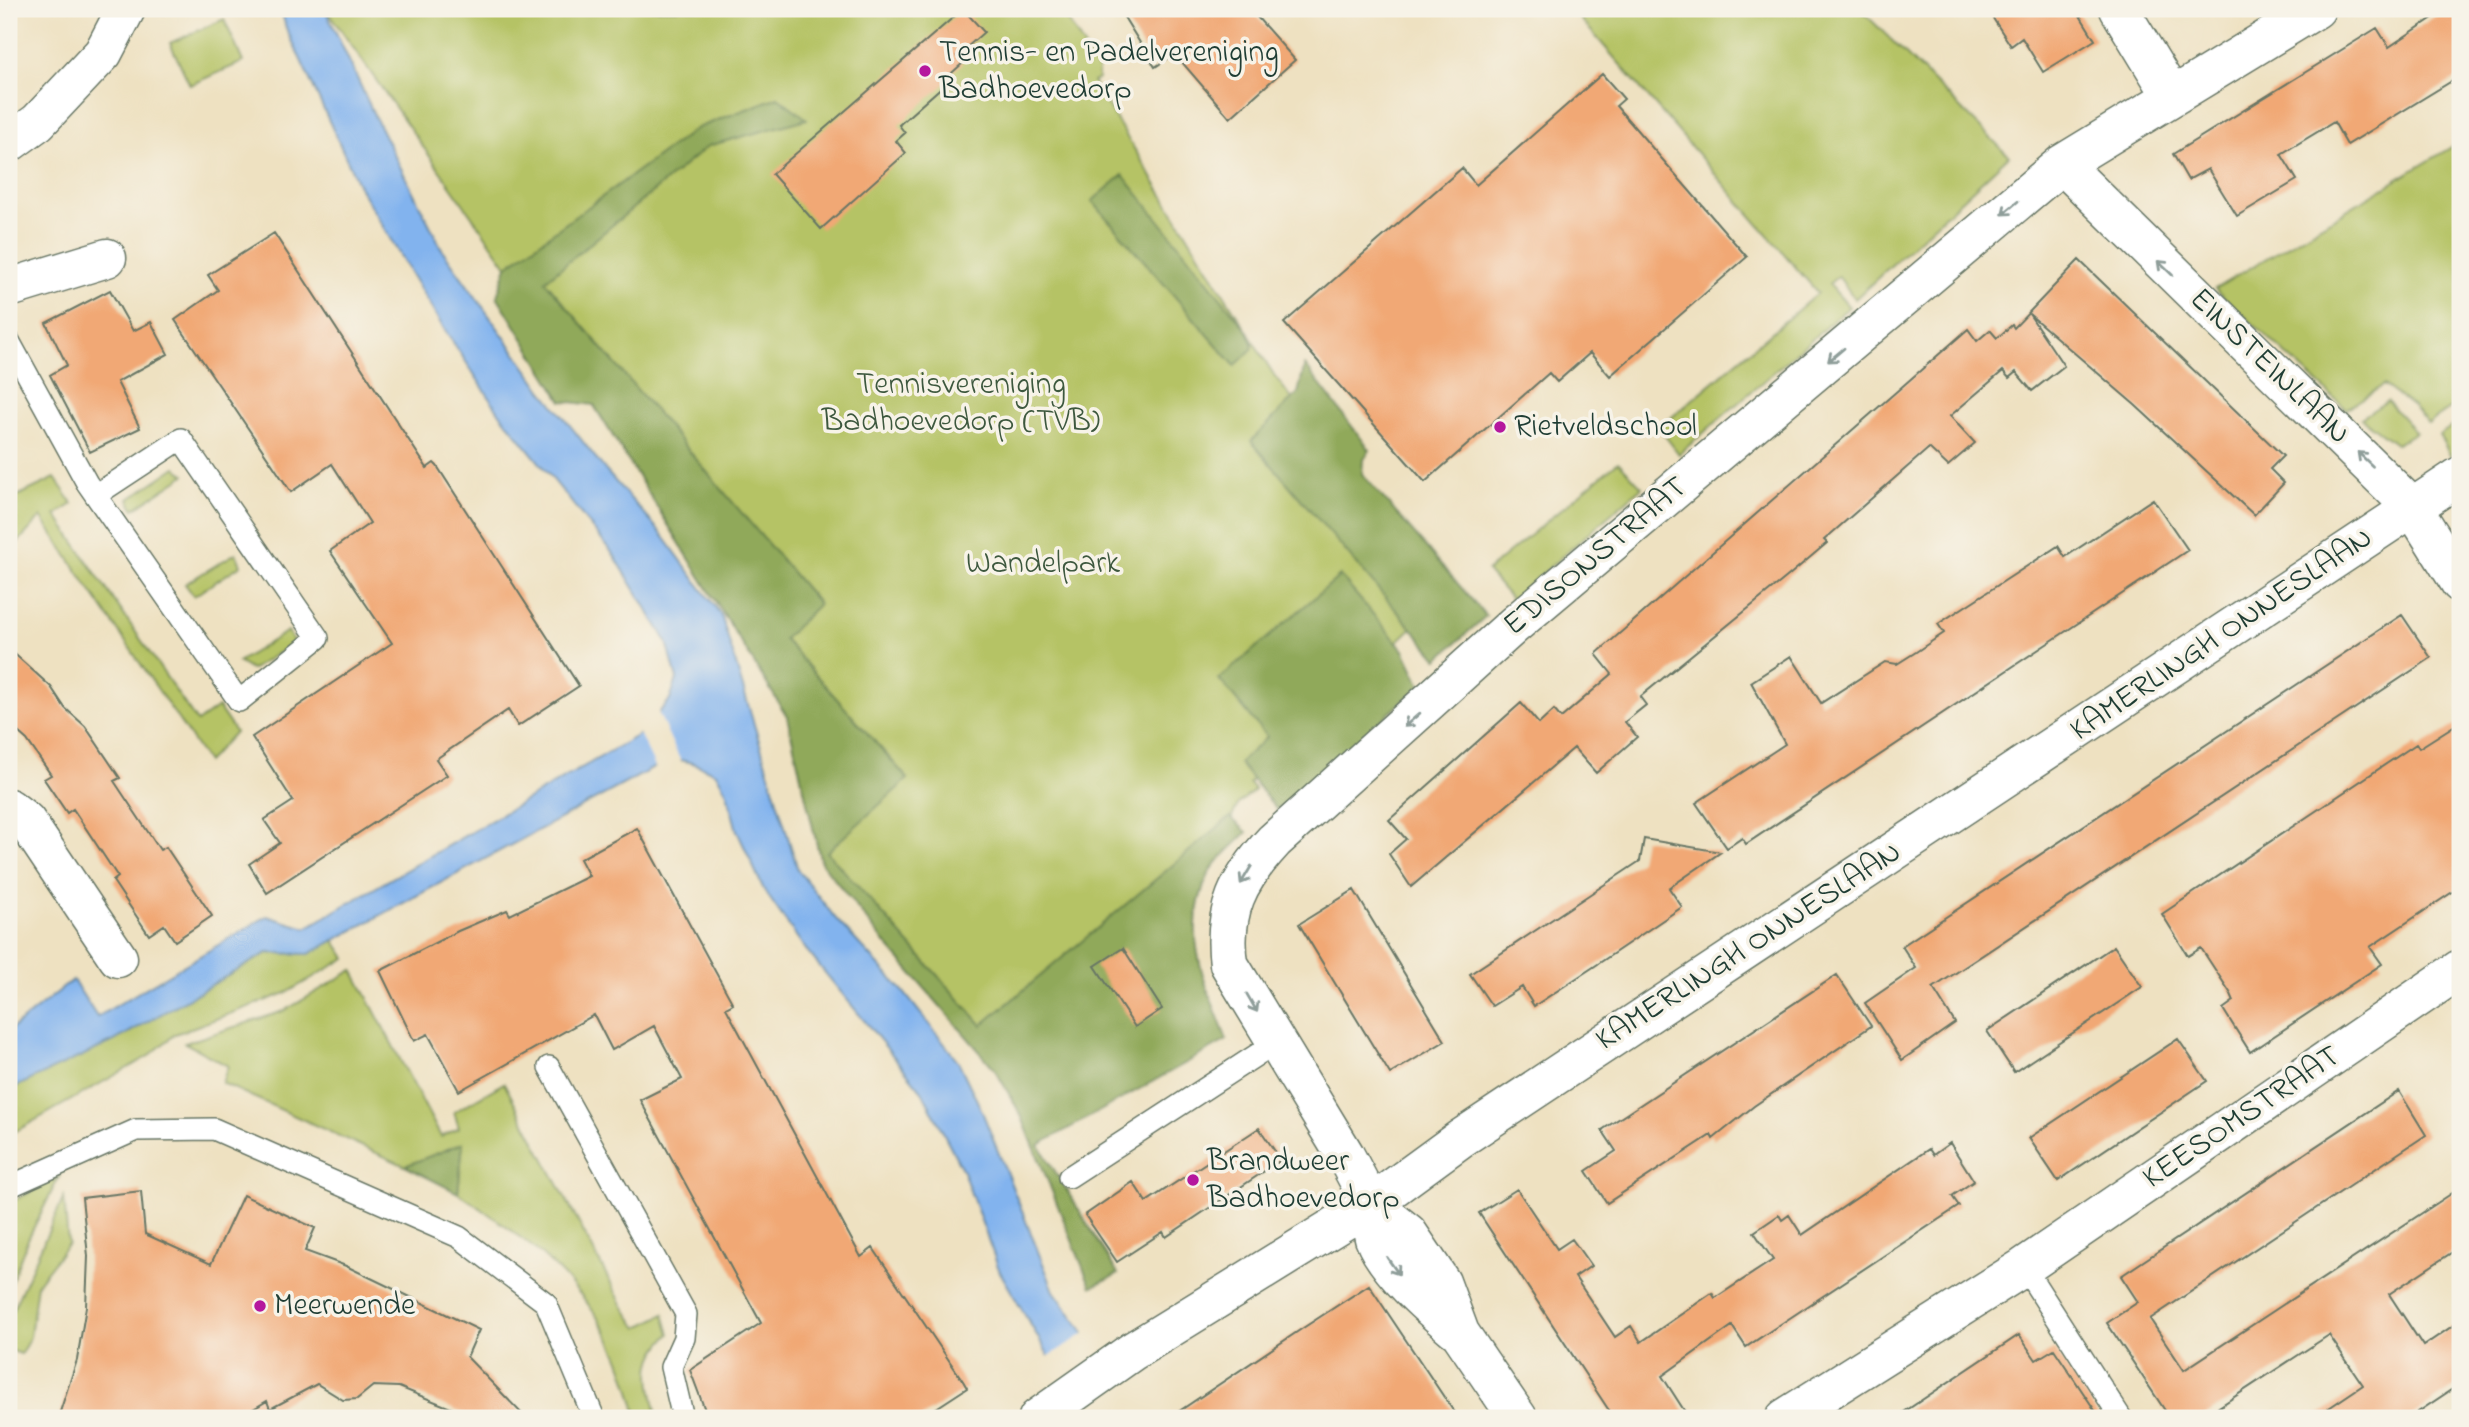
<svg xmlns="http://www.w3.org/2000/svg" width="2469" height="1427" font-family="'Indie Flower',sans-serif">
	<rect width="100%" height="100%" fill="#f7f3e8"/>
	<filter id="ink" filterUnits="userSpaceOnUse"><feTurbulence type="fractalNoise" baseFrequency=".0143" numOctaves="2"/><feDisplacementMap in="SourceGraphic" scale="14" xChannelSelector="R" yChannelSelector="G"/><feConvolveMatrix kernelMatrix="1 2 1 2 8 2 1 2 1" color-interpolation-filters="sRGB"/></filter>
	<filter id="wash" filterUnits="userSpaceOnUse"><feTurbulence type="fractalNoise" baseFrequency=".00686" numOctaves="4" result="noise"/><feDisplacementMap in="SourceGraphic" scale="28" xChannelSelector="R" yChannelSelector="G"/><feGaussianBlur stdDeviation="1.57" result="paint"/><feColorMatrix in="noise" values="0 0 0 0 0 0 0 0 0 0 0 0 0 0 0 0 0 1.4 0 .05"/><feComposite in="paint" operator="in"/></filter>
	<g filter="url(#wash)">
		<rect width="100%" height="100%" fill="#eee1c1"/>
		<path fill="#b5c365" stroke="#6a804c" stroke-width="2" d="M 326,9 L 1061,9 L 1098,70 L 1098,79 L 1093,82 L 1274,375 L 1442,599 L 1249,783 L 1255,790 L 1239,803 L 1181,917 L 1021,1115 L 995,1069 L 882,939 L 821,862 L 787,716 L 507,266 Z
			M 1572,9 L 1860,9 L 2009,156 L 1855,299 L 1838,276 L 1829,284 L 1849,307 L 1679,454 L 1659,428 L 1818,293 Z
			M 224,19 L 243,62 L 190,85 L 170,43 Z
			M 2460,142 L 2460,402 L 2428,424 L 2413,407 L 2384,385 L 2346,409 L 2215,289 Z
			M 2387,401 L 2416,432 L 2396,444 L 2361,418 Z
			M 2460,421 L 2460,450 L 2451,456 L 2439,435 Z
			M 1618,462 L 1642,487 L 1512,600 L 1487,571 Z
			M 176,467 L 185,475 L 134,509 L 129,499 Z
			M 55,478 L 73,504 L 56,515 L 197,722 L 218,707 L 235,732 L 207,762 L 41,517 L 9,552 L 9,500 Z
			M 236,553 L 241,565 L 194,596 L 185,584 Z
			M 288,631 L 294,643 L 251,670 L 238,662 Z
			M 334,940 L 346,958 L 286,993 L 175,1034 L 149,1056 L 9,1135 L 9,1090 L 114,1041 L 268,953 L 309,954 Z
			M 353,970 L 441,1137 L 459,1128 L 454,1112 L 504,1083 L 623,1306 L 638,1328 L 664,1314 L 670,1334 C 640,1363 651,1381 657,1418 L 638,1418 C 631,1396 626,1372 616,1351 C 584,1280 520,1234 458,1193 L 463,1143 L 405,1166 L 222,1083 L 228,1066 L 185,1043 L 284,1011 Z
			M 59,1177 L 29,1237 L 9,1288 L 9,1203 Z
			M 64,1197 L 68,1244 L 37,1284 L 30,1337 L 21,1354 L 9,1350 L 9,1318 Z"/>
		<path fill="#90a95a" stroke="#587347" stroke-width="2" d="M 778,97 L 807,119 L 708,146 L 545,281 L 819,604 L 784,639 L 908,779 L 827,852 L 982,1025 L 1230,817 L 1247,832 C 1236,844 1218,858 1210,872 C 1179,932 1205,983 1227,1040 L 1039,1145 L 1118,1274 L 1091,1287 L 1021,1115 L 995,1069 L 882,939 L 821,862 L 787,716 L 594,405 L 562,401 L 497,296 L 507,266 L 697,128 Z
			M 1123,175 L 1249,333 L 1253,348 L 1235,366 L 1092,201 Z
			M 1305,365 L 1370,450 L 1363,461 L 1362,474 L 1486,616 L 1438,659 L 1251,441 L 1298,393 Z
			M 1340,576 L 1404,650 L 1421,686 L 1277,810 L 1239,763 L 1267,737 L 1219,679 Z
			M 463,1143 L 458,1193 L 405,1166 Z"/>
		<path fill="#82b3ee" stroke="#507891" stroke-width="2" d="M 281,9 L 325,9 L 376,119 L 443,251 L 542,390 L 607,472 L 661,533 L 721,615 L 798,870 L 836,919 L 902,990 L 958,1061 L 981,1109 L 1054,1291 L 1080,1326 L 1130,1418 L 1085,1418 L 1000,1272 L 962,1169 L 922,1091 L 803,946 L 764,890 L 737,831 L 727,793 L 716,773 L 693,763 L 672,758 L 309,954 L 267,953 L 114,1041 L 9,1090 L 9,1031 L 73,980 L 97,1017 L 267,916 L 306,928 L 640,734 L 670,700 L 677,679 L 667,642 L 614,555 L 501,415 L 441,324 L 360,188 L 286,28 Z"/>
		<path fill="#eee1c1" d="M 657,710 L 682,764 L 673,762 L 657,771 L 638,731 Z
			M 1087,1332 L 1132,1416 L 1129,1418 L 1081,1418 L 1046,1358 Z"/>
		<g id="blocks">
			<path fill="#f1a875" d="M 963,9 L 984,32 L 957,56 L 963,63 L 944,80 L 946,83 L 899,125 L 905,133 L 896,141 L 906,153 L 821,229 L 772,174 Z
				M 1119,9 L 1250,9 L 1295,60 L 1230,118 L 1175,54 L 1155,67 Z
				M 1987,9 L 2076,9 L 2095,40 L 2043,72 L 2022,38 L 2011,46 Z
				M 2446,9 L 2460,9 L 2460,76 L 2347,145 L 2334,122 L 2281,154 L 2297,180 L 2237,216 L 2208,169 L 2188,180 L 2173,154 L 2377,28 L 2389,47 Z
				M 1602,74 L 1624,99 L 1616,106 L 1747,257 L 1610,376 L 1590,353 L 1557,382 L 1549,373 L 1425,482 L 1284,323 L 1462,168 L 1476,185 Z
				M 274,233 L 427,468 L 434,463 L 437,466 L 579,686 L 518,726 L 508,710 L 436,759 L 447,775 L 267,893 L 249,864 L 280,843 L 264,820 L 293,801 L 252,737 L 392,643 L 330,551 L 370,523 L 332,464 L 291,492 L 175,320 L 218,290 L 208,275 Z
				M 2079,260 L 2283,456 L 2270,469 L 2284,483 L 2254,515 L 2135,405 L 2029,314 L 2064,366 L 2032,391 L 2016,372 L 2009,378 L 2003,371 L 1950,416 L 1975,443 L 1948,466 L 1929,448 L 1824,540 L 1827,543 L 1788,576 L 1640,697 L 1646,705 L 1625,722 L 1637,737 L 1596,773 L 1574,748 L 1411,887 L 1389,854 L 1406,839 L 1389,820 L 1521,703 L 1539,724 L 1554,710 L 1561,718 L 1612,674 L 1596,654 L 1968,329 L 1977,341 L 1990,330 L 1997,338 L 2012,325 L 2014,328 Z
				M 110,290 L 133,331 L 151,322 L 168,354 L 117,382 L 140,428 L 90,452 L 50,375 L 67,365 L 46,323 Z
				M 2153,499 L 2188,550 L 1746,844 L 1742,838 L 1727,848 L 1696,803 L 1785,744 L 1751,682 L 1791,656 L 1821,703 L 1885,662 L 1897,664 L 1916,652 L 1944,633 L 1938,624 L 2058,546 L 2065,557 Z
				M 2402,615 L 2431,658 L 1933,988 L 1955,1023 L 1902,1060 L 1865,1003 L 1916,968 L 1902,946 Z
				M 9,649 L 51,687 L 65,708 L 85,726 L 120,778 L 114,781 L 160,850 L 166,847 L 212,916 L 175,941 L 164,925 L 149,935 L 113,881 L 118,877 L 73,809 L 67,813 L 44,779 L 51,775 L 27,740 L 9,724 Z
				M 2460,722 L 2460,887 L 2370,947 L 2382,964 L 2250,1052 L 2223,1009 L 2234,1001 L 2231,994 L 2201,948 L 2188,956 L 2162,914 L 2416,744 L 2419,748 Z
				M 637,828 L 733,1004 L 726,1008 L 861,1257 L 873,1248 L 963,1381 L 967,1388 L 921,1418 L 708,1418 L 690,1370 L 761,1323 L 640,1100 L 682,1079 L 654,1026 L 612,1050 L 594,1015 L 459,1091 L 428,1034 L 414,1041 L 380,971 L 458,931 L 507,910 L 510,915 L 589,876 L 580,859 Z
				M 1644,839 L 1721,852 L 1669,888 L 1682,907 L 1595,966 L 1534,1006 L 1522,987 L 1492,1006 L 1470,974 L 1640,861 Z
				M 1354,890 L 1445,1041 L 1390,1074 L 1299,924 Z
				M 2114,946 L 2142,987 L 2014,1072 L 1987,1031 Z
				M 1123,948 L 1162,1009 L 1135,1027 L 1095,966 Z
				M 1837,975 L 1871,1026 L 1754,1106 L 1713,1139 L 1711,1135 L 1607,1203 L 1586,1171 L 1616,1151 L 1602,1130 Z
				M 2178,1039 L 2207,1081 L 2058,1181 L 2029,1138 Z
				M 2399,1091 L 2426,1135 L 2150,1319 L 2184,1370 L 2460,1188 L 2460,1247 L 2389,1294 L 2423,1346 L 2460,1321 L 2460,1384 L 2409,1418 L 2314,1418 L 2363,1385 L 2329,1335 L 2202,1418 L 2170,1418 L 2107,1323 L 2138,1302 L 2121,1276 Z
				M 1259,1128 L 1281,1160 L 1166,1237 L 1163,1232 L 1117,1262 L 1085,1215 L 1133,1182 L 1146,1202 Z
				M 1950,1143 L 1974,1181 L 1952,1196 L 1959,1206 L 1746,1347 L 1732,1326 L 1662,1376 L 1689,1418 L 1614,1418 L 1479,1213 L 1517,1189 L 1557,1249 L 1572,1239 L 1591,1266 L 1575,1277 L 1615,1337 L 1631,1326 L 1641,1342 L 1712,1293 L 1715,1298 L 1773,1260 L 1754,1232 L 1779,1215 L 1782,1220 L 1789,1215 L 1802,1235 L 1929,1149 L 1933,1155 Z
				M 141,1191 L 145,1234 L 211,1264 L 243,1195 L 315,1228 L 305,1251 L 346,1266 L 479,1330 L 467,1357 L 526,1418 L 475,1418 L 399,1387 L 373,1386 L 357,1399 L 343,1400 L 317,1384 L 270,1409 L 267,1401 L 238,1418 L 58,1418 L 77,1360 L 86,1307 L 88,1256 L 82,1198 Z
				M 1369,1285 L 1458,1418 L 1169,1418 L 1303,1328 Z
				M 2019,1335 L 2036,1360 L 2054,1349 L 2100,1418 L 1895,1418 Z"/>
		</g>
	</g>
	<g filter="url(#ink)">
		<use href="#blocks" fill-opacity="0" stroke="#677665" stroke-width="2"/>
		<g fill="none" stroke-linecap="round" stroke-linejoin="round">
			<g stroke="#677665" stroke-width="24">
				<path id="lane" d="M 9,341 L 87,483 L 239,701 L 318,638 L 181,439 L 96,495
					M 549,1067 L 686,1314 L 684,1338 L 671,1367 L 683,1418
					M 1069,1177 L 1275,1043
					M 13,1185 L 136,1130 L 214,1129 L 459,1237 L 546,1303 L 594,1418
					M 2024,1267 L 2121,1418"/>
			</g>
			<g stroke="#677665" stroke-width="41">
				<path id="street" d="M 2119,9 L 2172,96
					M 9,143 L 38,122 L 103,53 L 126,9
					M 2062,164 L 2413,508 L 2460,583
					M 9,288 L 107,258
					M 9,808 L 26,821 L 118,958
					M 1371,1204 L 1345,1155 L 1229,964 C 1222,910 1238,880 1274,841 L 1514,625 L 2062,164 L 2316,9
					M 1785,1418 L 2024,1267 L 2460,969"/>
			</g>
			<g stroke="#677665" stroke-width="41">
				<path id="secondary" d="M 1371,1204 L 1408,1233 L 1441,1282 L 1460,1333 L 1518,1418
					M 1371,1204 C 1372,1214 1371,1228 1374,1238 C 1386,1270 1429,1307 1455,1329
					M 1038,1418 L 1133,1351 L 1371,1204 L 1460,1139 L 2460,476"/>
			</g>
			<use href="#lane" stroke="#fff" stroke-width="21"/>
			<use href="#street" stroke="#fff" stroke-width="38"/>
			<use href="#secondary" stroke="#fff" stroke-width="38"/>
		</g>
		<defs><path id="oneway-shaft" d="M-6 0H5M1.5-3L5.5 0L1.5 3" fill="none" stroke-width="1.6" stroke-linecap="round" stroke-linejoin="round" transform="scale(1.75)"/></defs>
		<g stroke="#8f9e9a">
			<use href="#oneway-shaft" transform="translate(2010 208) rotate(140)"/>
			<use href="#oneway-shaft" transform="translate(2165 268) rotate(-136)"/>
			<use href="#oneway-shaft" transform="translate(1836 355) rotate(140)"/>
			<use href="#oneway-shaft" transform="translate(2365 459) rotate(-136)"/>
			<use href="#oneway-shaft" transform="translate(1412 720) rotate(139)"/>
			<use href="#oneway-shaft" transform="translate(1246 875) rotate(121)"/>
			<use href="#oneway-shaft" transform="translate(1252 1003) rotate(60)"/>
			<use href="#oneway-shaft" transform="translate(1393 1266) rotate(55)"/>
		</g>
	</g>
	<g fill="#b5179e" stroke="#f7f3e8" stroke-width="2.5">
		<circle cx="925" cy="71" r="7"/>
		<circle cx="1500" cy="427" r="7"/>
		<circle cx="1193" cy="1180" r="7"/>
		<circle cx="260" cy="1306" r="7"/>
	</g>
	<g text-anchor="middle" dominant-baseline="central" stroke-width="7" stroke-linejoin="round" paint-order="stroke">
		<g font-size="32" fill="#1f3d34" stroke="#f7f3e8" text-anchor="start">
			<text x="939" y="53">Tennis- en Padelvereniging<tspan x="939" dy="37">Badhoevedorp</tspan></text>
			<text x="1514" y="427">Rietveldschool</text>
			<text x="1207" y="1162">Brandweer<tspan x="1207" dy="37">Badhoevedorp</tspan></text>
			<text x="274" y="1306">Meerwende</text>
		</g>
		<g font-size="32" fill="#1f3d34" stroke="#f7f3e8">
			<text transform="translate(2269 367) rotate(44)">EINSTEINLAAN</text>
			<text transform="translate(1596 557) rotate(-40)">EDISONSTRAAT</text>
			<text transform="translate(2222 635) rotate(-34)">KAMERLINGH ONNESLAAN</text>
			<text transform="translate(1749 947) rotate(-33)">KAMERLINGH ONNESLAAN</text>
			<text transform="translate(2242 1118) rotate(-34)">KEESOMSTRAAT</text>
		</g>
		<g font-size="32" fill="#3d583e" stroke="#f7f3e8">
			<text x="961" y="385">Tennisvereniging<tspan x="961" dy="37">Badhoevedorp (TVB)</tspan></text>
			<text x="1043" y="564">Wandelpark</text>
		</g>
	</g>
	<rect width="2469" height="1427" fill="none" stroke="#f7f3e8" stroke-width="35"/>
</svg>
